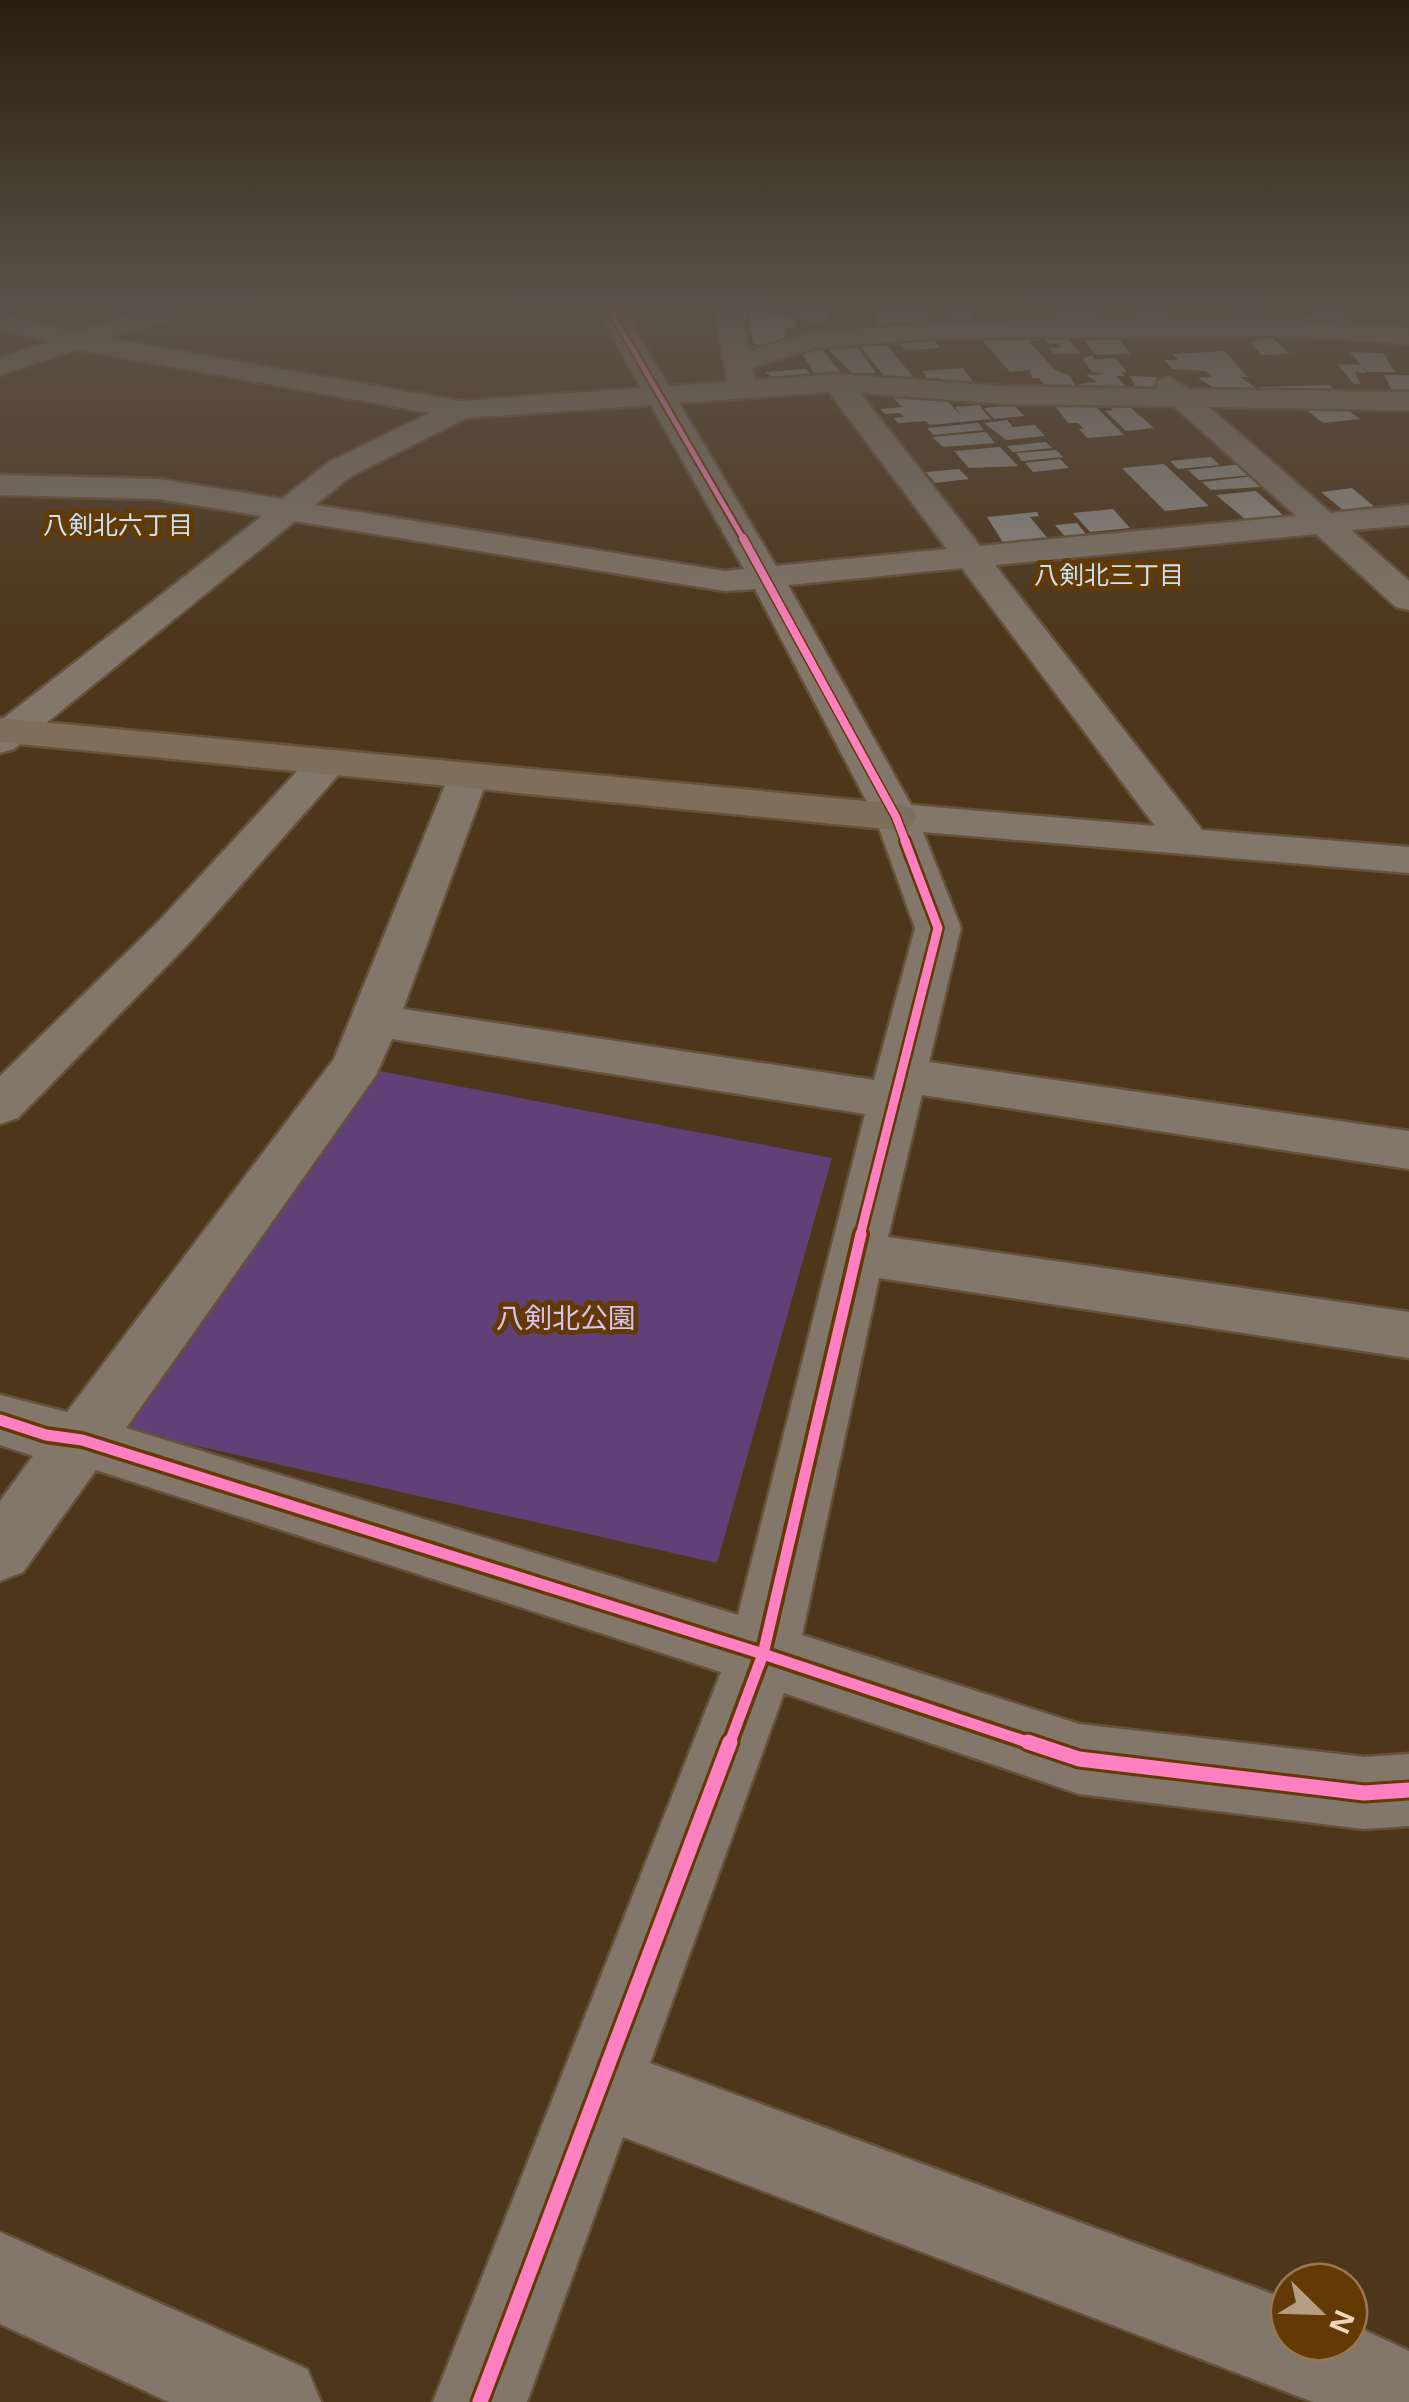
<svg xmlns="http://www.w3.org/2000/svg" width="1409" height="2402" font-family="'Noto Sans','Noto Sans JP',sans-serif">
	<rect width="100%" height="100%" fill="#4d361a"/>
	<path fill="#604076" d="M 369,1069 L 832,1158 L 717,1563 L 112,1427 Z"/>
	<path fill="#908d88" d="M 800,305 L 835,305 L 831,310 L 835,310 L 825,323 L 820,323 L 792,316 L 795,312 L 790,312 Z
		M 874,305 L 925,305 L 931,323 L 879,325 Z
		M 950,305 L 967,305 L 975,323 L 953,323 Z
		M 996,305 L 1016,305 L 1022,318 L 1000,318 Z
		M 1059,305 L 1097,307 L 1106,321 L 1086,325 L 1077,315 L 1081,322 L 1053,323 L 1047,312 L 1041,312 L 1037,306 Z
		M 1163,305 L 1167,310 L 1160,310 L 1170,312 L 1179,323 L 1142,324 L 1127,306 Z
		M 1228,305 L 1255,308 L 1268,322 L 1240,323 L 1237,319 L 1242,318 Z
		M 1333,305 L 1359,328 L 1308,325 L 1300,318 L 1314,315 L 1304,307 Z
		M 751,310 L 792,316 L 797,328 L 784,328 L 786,342 L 782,345 L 763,345 L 765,352 L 748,352 L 747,346 L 759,346 L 753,342 L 749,328 Z
		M 1061,331 L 1081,354 L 1054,354 L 1049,348 L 1061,347 L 1058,344 L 1049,344 L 1036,332 Z
		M 1245,331 L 1265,331 L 1290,354 L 1262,355 L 1250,342 L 1258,341 Z
		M 1031,334 L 1038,341 L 1029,341 L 1054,369 L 1070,376 L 1077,389 L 1049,390 L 1039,378 L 1032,378 L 1030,370 L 1010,372 L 979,337 Z
		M 932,336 L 940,348 L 906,350 L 896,340 Z
		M 882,339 L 914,378 L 910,378 L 914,383 L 887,380 L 856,341 Z
		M 1119,339 L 1130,354 L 1096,355 L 1084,340 Z
		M 820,345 L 834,365 L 846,377 L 815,375 L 801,352 L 815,351 L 811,346 Z
		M 858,348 L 865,358 L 876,373 L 853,374 L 829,350 Z
		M 1224,351 L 1248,377 L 1241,377 L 1262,393 L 1217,390 L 1198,378 L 1212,377 L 1206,371 L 1172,369 L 1164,360 L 1178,360 L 1173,354 Z
		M 1350,352 L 1383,353 L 1395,372 L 1367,372 Z
		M 1092,355 L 1095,359 L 1116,358 L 1127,372 L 1122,372 L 1125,376 L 1116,376 L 1125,386 L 1086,392 L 1079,384 L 1097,382 L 1086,375 L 1106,374 L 1092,372 L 1083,359 Z
		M 1337,364 L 1361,365 L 1366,373 L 1355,372 L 1361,384 L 1354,384 Z
		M 963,368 L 975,384 L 944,386 L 938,378 L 928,379 L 922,371 Z
		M 806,369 L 814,379 L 779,382 L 765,372 Z
		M 1384,375 L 1409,375 L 1409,395 L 1392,391 Z
		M 1130,376 L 1155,377 L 1162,386 L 1154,389 L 1157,392 L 1139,393 Z
		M 1330,385 L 1338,394 L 1266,394 L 1260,387 Z
		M 942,395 L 962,417 L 955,407 L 979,405 L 991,419 L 930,425 L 926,421 L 898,423 L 894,418 L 904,417 L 900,413 L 885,414 L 880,409 L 902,407 L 892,396 Z
		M 1123,401 L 1154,428 L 1126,431 L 1105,411 L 1113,410 L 1105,402 Z
		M 1101,402 L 1106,407 L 1097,408 L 1124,435 L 1087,438 L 1079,429 L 1084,429 L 1078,423 L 1068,423 L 1055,406 Z
		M 1340,404 L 1360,419 L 1323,423 L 1304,408 Z
		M 1014,405 L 1024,416 L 994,419 L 984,408 Z
		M 1007,420 L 1013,427 L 1035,425 L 1045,436 L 1006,440 L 984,423 Z
		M 978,423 L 984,430 L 933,435 L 927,428 Z
		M 986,432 L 995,443 L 943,447 L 932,437 Z
		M 1046,442 L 1052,448 L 1013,452 L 1007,446 Z
		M 1000,447 L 1018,466 L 969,468 L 954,451 Z
		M 1056,450 L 1063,457 L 1022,461 L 1016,453 Z
		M 1211,457 L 1220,465 L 1178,469 L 1170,461 Z
		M 1060,459 L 1069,468 L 1033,472 L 1025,463 Z
		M 1250,463 L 1262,474 L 1199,480 L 1188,470 Z
		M 1164,464 L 1209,506 L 1165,511 L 1122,468 Z
		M 959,469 L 969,479 L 935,483 L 926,472 Z
		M 1254,476 L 1275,486 L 1211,490 L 1202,482 Z
		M 1352,488 L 1375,507 L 1344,511 L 1321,492 Z
		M 1256,491 L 1283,515 L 1245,519 L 1216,495 Z
		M 1113,509 L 1130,528 L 1090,532 L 1073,513 Z
		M 1037,512 L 1039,516 L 1030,517 L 1049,540 L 1004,544 L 987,517 Z
		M 1077,523 L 1091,540 L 1070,542 L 1055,525 Z"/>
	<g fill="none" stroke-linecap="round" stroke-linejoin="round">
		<g stroke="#66523b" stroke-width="5">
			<path id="street" d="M 594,305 L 620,305 L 669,386 L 727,382 L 715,305 L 741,305 L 749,351 L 812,332 L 943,322 L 1282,320 L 1409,328 L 1409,344 L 1282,336 L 943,338 L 815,348 L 752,368 L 755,380 L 837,374 L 1003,386 L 1156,389 L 1158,380 L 1168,377 L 1189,389 L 1409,392 L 1409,410 L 1209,407 L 1331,513 L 1409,505 L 1409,525 L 1351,530 L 1409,581 L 1409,610 L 1396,607 L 1316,534 L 995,565 L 1202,830 L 1409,847 L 1409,873 L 923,832 L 961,928 L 929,1062 L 1409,1131 L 1409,1169 L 922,1095 L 888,1237 L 1409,1312 L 1409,1358 L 879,1278 L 802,1635 L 1079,1724 L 1364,1757 L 1409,1754 L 1409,1826 L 1364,1829 L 1079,1794 L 784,1693 L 650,2063 L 1289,2300 L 1289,2342 L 1349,2342 L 1349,2323 L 1409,2351 L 1409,2402 L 1313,2402 L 623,2137 L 527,2402 L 433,2402 L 721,1672 L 96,1470 L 23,1572 L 0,1581 L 0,1501 L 33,1456 L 0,1445 L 0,1395 L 67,1412 L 334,1059 L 452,768 L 467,765 L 482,768 L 488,777 L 403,1009 L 874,1080 L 915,928 L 875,817 L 755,589 L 725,591 L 295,521 L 14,749 L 0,753 L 0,721 L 262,516 L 158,499 L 0,495 L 0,475 L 158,479 L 282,499 L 329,462 L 430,413 L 75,349 L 0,329 L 0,313 L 77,333 L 460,401 L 641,388 ZM 829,392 L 947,549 L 776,566 L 679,403 ZM 860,393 L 1003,404 L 1174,406 L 1296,516 L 980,546 ZM 651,405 L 744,569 L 725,571 L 315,505 L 351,476 L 466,418 ZM 962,568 L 1155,826 L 911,805 L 788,585 ZM 392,1039 L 865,1114 L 738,1615 L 126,1428 L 376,1075 Z
				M 326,752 L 340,755 L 346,764 L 340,773 L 191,941 L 18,1118 L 0,1124 L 0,1076 L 159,921 L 312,755 Z
				M 0,2232 L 307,2369 L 321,2402 L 169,2402 L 0,2324 Z"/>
		</g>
		<g stroke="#66523b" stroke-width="5">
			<path id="secondary" d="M 0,718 L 896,804 L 911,808 L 917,817 L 911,826 L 896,830 L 0,742 Z"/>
		</g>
		<g stroke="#66523b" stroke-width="5">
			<path id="primary" d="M 160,305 L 199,305 L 195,310 L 0,375 L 0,358 Z"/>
		</g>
		<use href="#street" fill="#83776b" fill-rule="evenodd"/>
		<use href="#secondary" fill="#7e6e5c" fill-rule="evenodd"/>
		<use href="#primary" fill="#847664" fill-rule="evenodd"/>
		<g stroke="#633904" stroke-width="9">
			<path id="cycleway-far4" d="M 607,305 L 744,540"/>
		</g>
		<g stroke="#633904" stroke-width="11">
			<path id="cycleway-far3" d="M 743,538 L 896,817 L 906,843"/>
		</g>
		<g stroke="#633904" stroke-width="14">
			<path id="cycleway-far2" d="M 860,1236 L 938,928 L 905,841"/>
		</g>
		<g stroke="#633904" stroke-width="18">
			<path id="cycleway-far1" d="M 0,1420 L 46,1435 L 82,1440 L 763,1654 L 1036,1745
				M 729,1745 L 763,1654 L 861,1234"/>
		</g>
		<g stroke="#633904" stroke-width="21">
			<path id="cycleway" d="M 1028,1742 L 1079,1759 L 1364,1793 L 1409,1790
				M 480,2402 L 730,1742"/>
		</g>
		<use href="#cycleway-far4" stroke="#ff80c0" stroke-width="5"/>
		<use href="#cycleway-far3" stroke="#ff80c0" stroke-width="8"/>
		<use href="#cycleway-far2" stroke="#ff80c0" stroke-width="9"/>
		<use href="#cycleway-far1" stroke="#ff80c0" stroke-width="11"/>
		<use href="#cycleway" stroke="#ff80c0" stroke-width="15"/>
	</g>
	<linearGradient id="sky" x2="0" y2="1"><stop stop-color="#2a1e0e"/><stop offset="0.48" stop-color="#5c5249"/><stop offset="1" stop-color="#5c5249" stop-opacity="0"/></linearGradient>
	<rect width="1409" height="641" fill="url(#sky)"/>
	<g text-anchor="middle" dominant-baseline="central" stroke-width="10" stroke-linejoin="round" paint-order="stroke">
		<g font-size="25" fill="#c8e1f7" stroke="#633904">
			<text x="118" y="524">八剣北六丁目</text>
			<text x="1109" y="574">八剣北三丁目</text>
		</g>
		<g font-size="28" fill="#d7c2f2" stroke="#633904">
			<text x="566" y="1317">八剣北公園</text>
		</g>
	</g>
	<g transform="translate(1319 2312) rotate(113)"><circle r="48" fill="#633904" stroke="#9a774e" stroke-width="2.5"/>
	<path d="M0-8L18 38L0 25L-18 38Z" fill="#b59d83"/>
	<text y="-15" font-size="28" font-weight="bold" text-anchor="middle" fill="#edd4bc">N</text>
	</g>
</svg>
